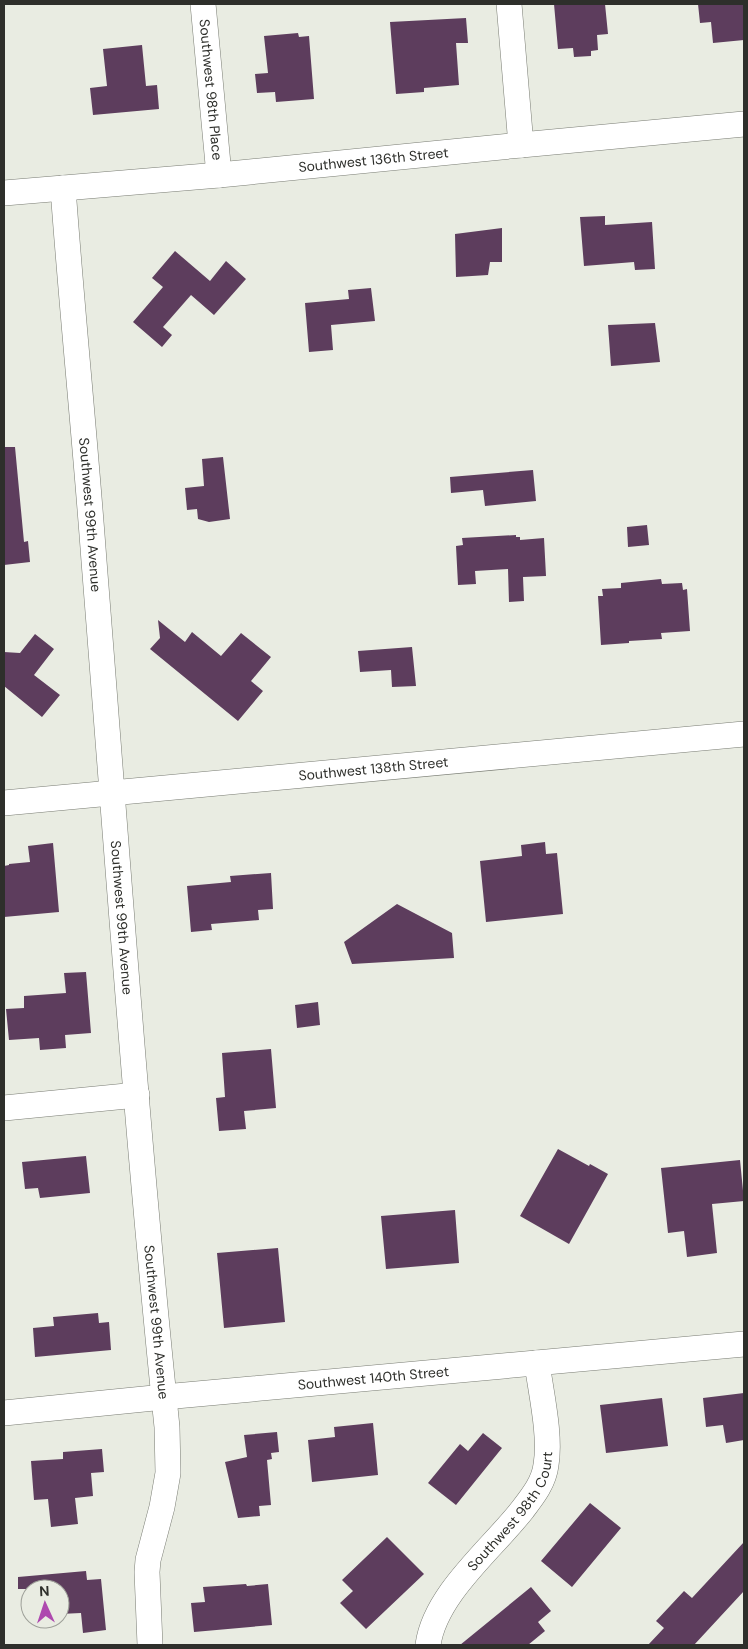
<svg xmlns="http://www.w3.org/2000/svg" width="748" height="1649" font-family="'DM Sans',sans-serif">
	<rect width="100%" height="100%" fill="#e9ece2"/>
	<path fill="#5d3d5d" d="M 554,4 L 605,4 L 608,34 L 597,35 L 598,50 L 591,51 L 591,56 L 574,57 L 573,48 L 558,49 Z
		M 698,4 L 744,4 L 744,40 L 713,43 L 711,22 L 700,23 Z
		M 466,18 L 468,43 L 456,43 L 459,85 L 424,88 L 424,92 L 396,94 L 390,22 Z
		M 298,33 L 299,37 L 309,36 L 314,99 L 276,102 L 275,92 L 257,93 L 255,74 L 268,73 L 264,36 Z
		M 142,45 L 146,86 L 157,85 L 159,109 L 93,115 L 90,88 L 107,86 L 103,49 Z
		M 605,216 L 605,225 L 652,222 L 655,269 L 635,270 L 634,262 L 584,266 L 580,217 Z
		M 502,228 L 502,262 L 490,262 L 488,275 L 456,277 L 455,234 Z
		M 175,251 L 210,281 L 226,261 L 246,279 L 214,315 L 191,295 L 163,327 L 172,335 L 162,347 L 133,322 L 163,287 L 152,278 Z
		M 371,288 L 375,321 L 331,325 L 333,350 L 309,352 L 305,303 L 349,299 L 348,290 Z
		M 655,323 L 660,362 L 611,366 L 608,325 Z
		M 4,447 L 15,447 L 24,542 L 28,541 L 30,562 L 4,565 Z
		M 223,457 L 230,519 L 209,522 L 198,519 L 197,509 L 187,510 L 185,488 L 204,486 L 202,459 Z
		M 533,470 L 536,501 L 485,506 L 483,490 L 451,493 L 450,477 Z
		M 647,525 L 649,545 L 628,547 L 627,527 Z
		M 516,535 L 516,537 L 520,537 L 520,540 L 544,538 L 546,576 L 523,577 L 524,601 L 509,602 L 508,569 L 475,571 L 476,584 L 458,585 L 456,546 L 463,545 L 462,538 Z
		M 661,579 L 662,584 L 682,583 L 683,590 L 687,589 L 690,631 L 661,633 L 662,639 L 629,641 L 629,643 L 601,645 L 598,596 L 603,596 L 602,589 L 621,588 L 621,583 Z
		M 158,620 L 185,642 L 192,632 L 221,656 L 241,633 L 271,657 L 251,681 L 263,691 L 238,721 L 150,649 L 160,638 Z
		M 35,634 L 54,649 L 34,675 L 60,695 L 42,717 L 4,686 L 4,652 L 20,653 Z
		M 412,647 L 416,686 L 392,687 L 391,670 L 360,672 L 358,651 Z
		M 545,842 L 546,854 L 557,853 L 563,914 L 486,922 L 480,861 L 522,856 L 521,845 Z
		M 53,843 L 59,912 L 4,917 L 4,866 L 9,865 L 9,864 L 30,862 L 28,846 Z
		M 271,873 L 273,909 L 258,910 L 259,920 L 211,924 L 212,930 L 191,932 L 187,886 L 231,882 L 230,876 Z
		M 397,904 L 452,933 L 454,958 L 352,964 L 344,942 Z
		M 86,972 L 91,1033 L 65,1035 L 66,1048 L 40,1050 L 39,1038 L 9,1040 L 6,1009 L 24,1008 L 24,996 L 66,993 L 64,973 Z
		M 318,1002 L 320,1025 L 297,1028 L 295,1005 Z
		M 271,1049 L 276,1108 L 244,1111 L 246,1129 L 219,1131 L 216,1098 L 225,1097 L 222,1053 Z
		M 558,1149 L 589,1166 L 590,1164 L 608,1174 L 569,1244 L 520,1216 Z
		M 86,1156 L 90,1193 L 40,1198 L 38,1188 L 25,1189 L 22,1162 Z
		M 740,1160 L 744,1201 L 712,1204 L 717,1253 L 687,1257 L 684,1231 L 668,1233 L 661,1168 Z
		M 455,1210 L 459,1263 L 386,1269 L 381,1216 Z
		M 278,1248 L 285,1322 L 224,1328 L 217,1253 Z
		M 98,1313 L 99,1323 L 109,1322 L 111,1350 L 35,1357 L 33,1328 L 54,1326 L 53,1317 Z
		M 744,1393 L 744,1440 L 726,1443 L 723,1425 L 706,1427 L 703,1398 Z
		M 662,1398 L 668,1446 L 606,1453 L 600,1405 Z
		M 373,1423 L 378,1475 L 312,1482 L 308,1440 L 335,1437 L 334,1427 Z
		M 277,1432 L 279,1452 L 271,1453 L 272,1459 L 267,1460 L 271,1505 L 259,1506 L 260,1516 L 238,1518 L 225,1462 L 247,1457 L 244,1435 Z
		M 483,1433 L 502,1448 L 456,1505 L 428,1483 L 460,1444 L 468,1451 Z
		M 102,1449 L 104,1472 L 91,1473 L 93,1496 L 75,1498 L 78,1524 L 51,1527 L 48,1499 L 34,1500 L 31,1461 L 63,1459 L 63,1452 Z
		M 590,1503 L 621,1528 L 572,1587 L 541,1561 Z
		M 387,1537 L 424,1574 L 366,1629 L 340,1603 L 353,1591 L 342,1580 Z
		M 744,1542 L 744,1591 L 694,1645 L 648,1645 L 664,1628 L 656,1621 L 684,1591 L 692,1598 Z
		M 86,1571 L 87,1580 L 101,1579 L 106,1630 L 83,1633 L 81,1613 L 60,1614 L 60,1589 L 18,1589 L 18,1577 Z
		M 246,1584 L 247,1586 L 268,1584 L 272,1625 L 194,1632 L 191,1603 L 205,1602 L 203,1587 Z
		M 531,1587 L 551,1611 L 538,1622 L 545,1631 L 528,1645 L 460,1645 Z"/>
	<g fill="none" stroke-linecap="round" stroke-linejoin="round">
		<g stroke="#797c73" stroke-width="26">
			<g id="minor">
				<path id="s1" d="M 203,4 L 219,175"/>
				<path d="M 509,4 L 521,145"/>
				<path id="s2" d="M 63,188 C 72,312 85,437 94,561 C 117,850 137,1139 167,1427 L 168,1473 L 162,1507 L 148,1560 L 147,1572 L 150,1645"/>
				<path id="s3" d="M 4,193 L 219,175 L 521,145 L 744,124"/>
				<path id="s4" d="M 4,803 L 744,734"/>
				<path d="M 4,1108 L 137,1095"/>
				<path id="s5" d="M 4,1413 L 164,1397 L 744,1344"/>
				<path id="s6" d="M 428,1645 C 435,1594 492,1549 523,1509 C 533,1496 544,1482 546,1465 C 551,1436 541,1393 537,1363"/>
			</g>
		</g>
		<use href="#minor" stroke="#fff" stroke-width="25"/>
	</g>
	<g text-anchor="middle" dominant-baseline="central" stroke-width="5" stroke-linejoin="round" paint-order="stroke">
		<g font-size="14" fill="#2e2f2b" stroke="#e9ece2">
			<text stroke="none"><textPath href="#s1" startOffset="86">Southwest 98th Place</textPath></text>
			<text stroke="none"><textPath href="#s3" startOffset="371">Southwest 136th Street</textPath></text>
			<text stroke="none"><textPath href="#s2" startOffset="328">Southwest 99th Avenue</textPath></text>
			<text stroke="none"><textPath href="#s4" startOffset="371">Southwest 138th Street</textPath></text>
			<text stroke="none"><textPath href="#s2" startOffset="732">Southwest 99th Avenue</textPath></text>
			<text stroke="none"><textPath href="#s2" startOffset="1138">Southwest 99th Avenue</textPath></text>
			<text stroke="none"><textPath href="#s5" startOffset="371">Southwest 140th Street</textPath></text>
			<text stroke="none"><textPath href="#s6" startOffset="160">Southwest 98th Court</textPath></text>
		</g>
	</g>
	<rect width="748" height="1649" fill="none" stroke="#2e2f2b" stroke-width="10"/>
	<g transform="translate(45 1604) rotate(357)"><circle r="24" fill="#e9ece2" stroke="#9ea099"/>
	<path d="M0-4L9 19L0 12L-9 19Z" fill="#ae49af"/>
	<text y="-8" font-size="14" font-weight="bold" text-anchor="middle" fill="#2e2f2b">N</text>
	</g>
</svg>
